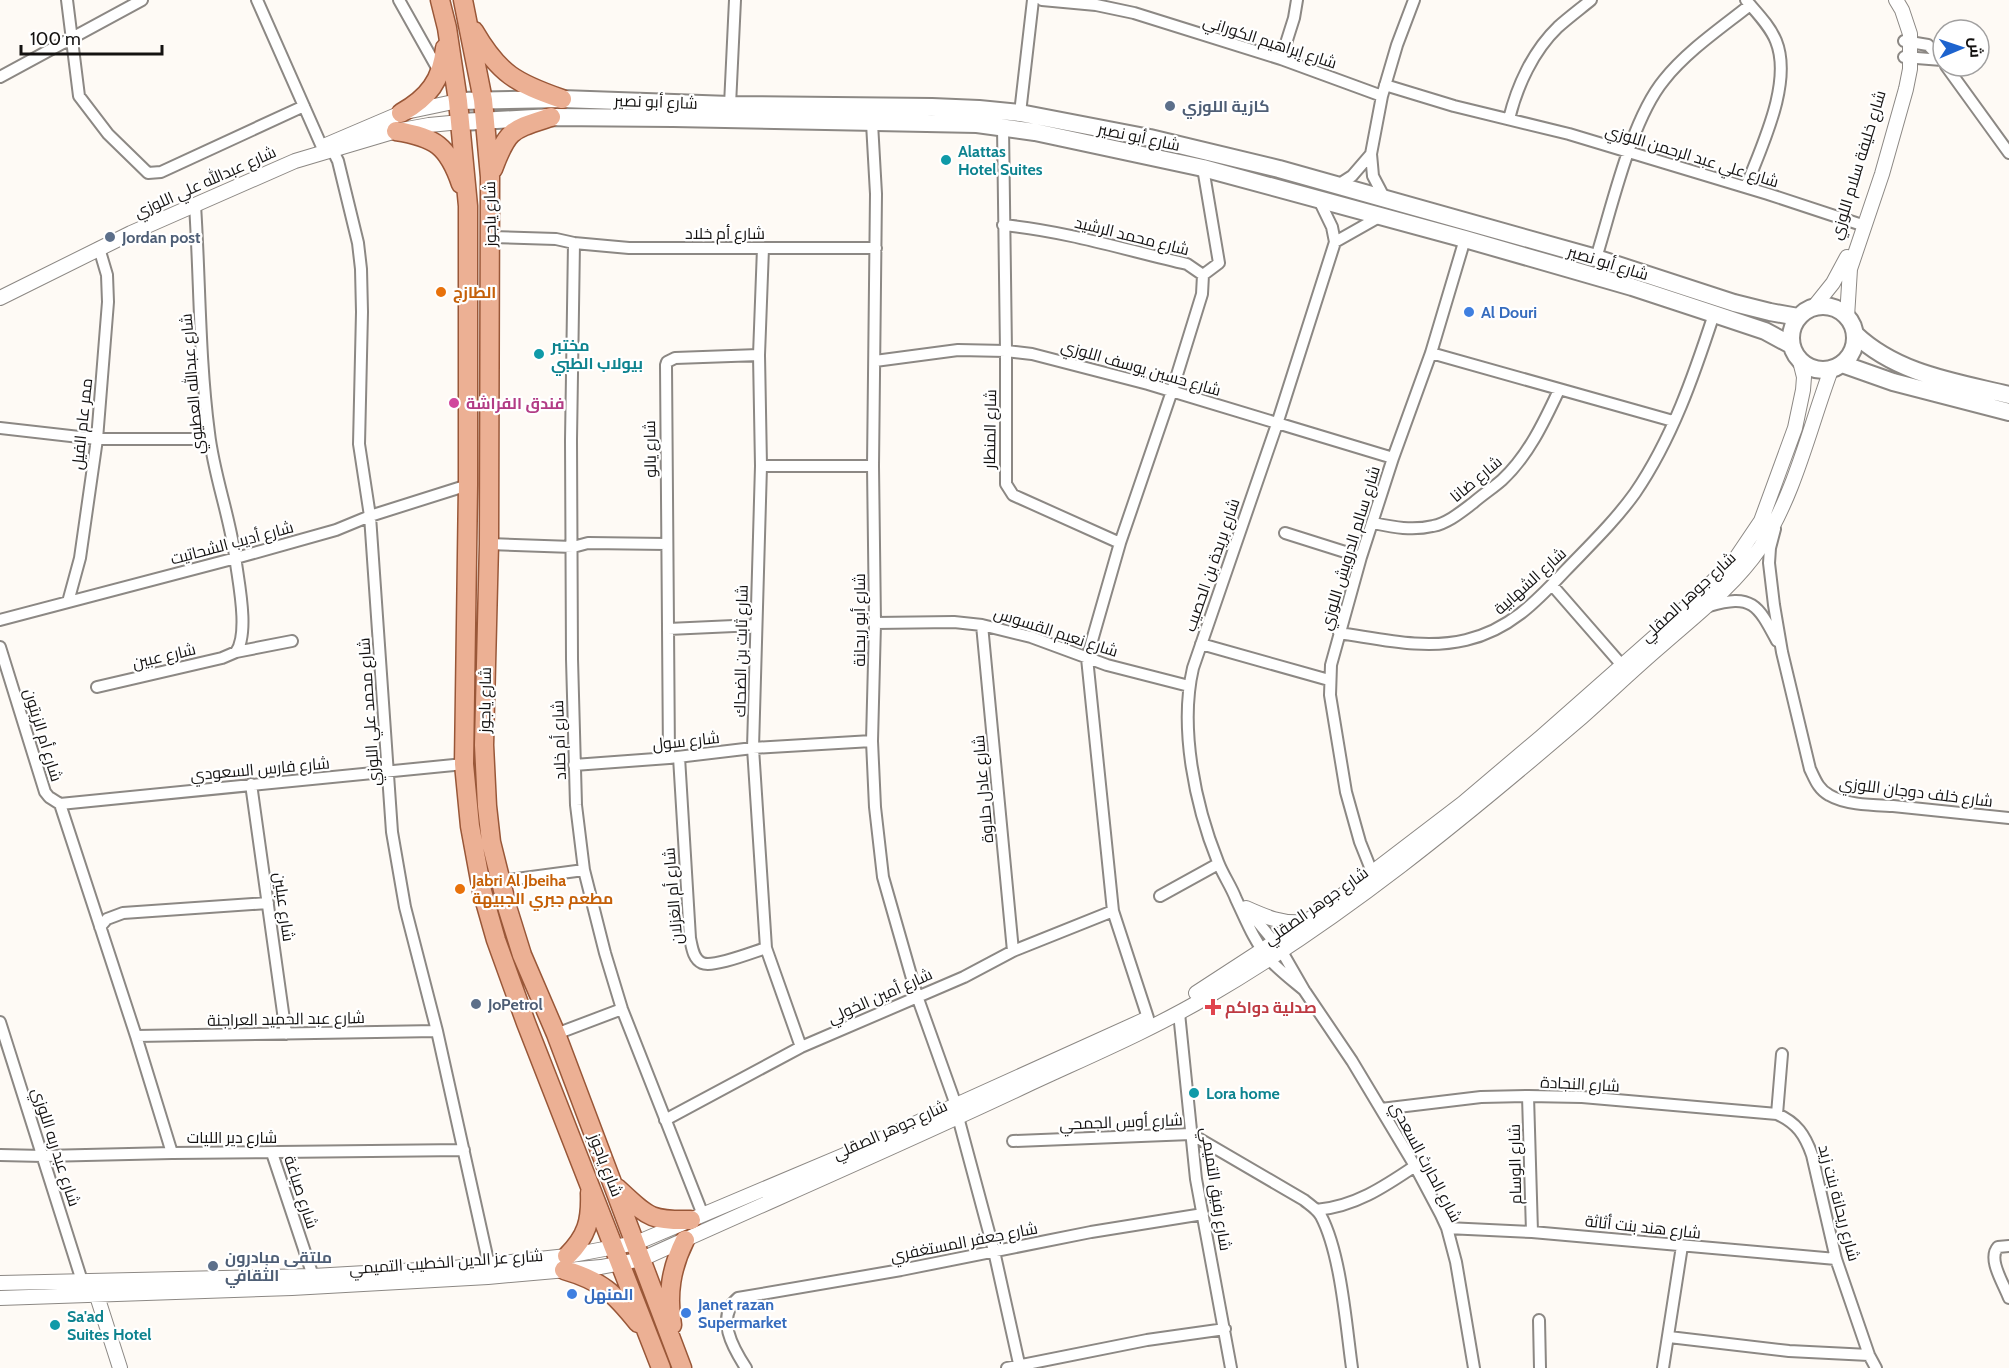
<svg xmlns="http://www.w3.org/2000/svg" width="2009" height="1368" font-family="Cabin,Cairo,sans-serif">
	<rect width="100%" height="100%" fill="#fefaf5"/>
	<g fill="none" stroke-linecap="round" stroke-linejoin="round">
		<g stroke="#8c8884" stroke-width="14">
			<path id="minor" d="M 67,0 L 79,96 L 108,134 L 148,173 L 161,172 L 304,106
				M 257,0 L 322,147
				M 399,0 L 440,73
				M 1042,0 L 1096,5 L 1134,13 L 1281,59 L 1382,96
				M 1904,41 L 1928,45 L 1943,61
				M 1904,57 L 1942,60
				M 1281,59 L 1294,18 L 1297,0
				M 1946,66 L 2009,153
				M 0,77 L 142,0
				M 1385,85 L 1454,106 L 1569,134 L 1768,194 L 1865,226
				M 730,105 L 735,0
				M 1020,113 L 1033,0
				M 1509,119 C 1517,86 1533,51 1558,27 C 1568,18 1580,9 1591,0
				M 872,123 L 876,194 L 873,466 L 875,623 L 872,741 L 875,807 L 883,877 L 917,996 L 956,1105
				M 1003,127 L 1006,351 L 1006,484 L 1013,495 L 1022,499 L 1120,543
				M 333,151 L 338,161 L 358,243 L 361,269 L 362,312 L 359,444 L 370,516 L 392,832 L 405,907 L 437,1031 L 489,1265
				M 1203,168 L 1219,263 L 1203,275
				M 1338,185 L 1352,176 L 1371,154
				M 1746,187 C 1761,147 1793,83 1776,41 C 1770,26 1757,13 1746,0
				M 1385,199 L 1373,176 L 1371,154 L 1382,96 L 1397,45 L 1414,0
				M 195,205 C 200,281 199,357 209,433 C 214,477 231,519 236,563 C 239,585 249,634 236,652
				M 1003,225 C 1066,231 1126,250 1187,264 L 1203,275 L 1202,294 L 1172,391 L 1120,543 L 1087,658 L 1113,911 L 1148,1018
				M 491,237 L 556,239 L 574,243 L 629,248 L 876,248
				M 1335,242 L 1381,216
				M 574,243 L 571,440 L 572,659 L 576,805 L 584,870 L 605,953 L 622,1009 L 703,1215
				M 763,248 L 759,355 L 761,466 L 753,748 L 766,948 L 801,1047
				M 1596,258 C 1612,207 1631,120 1664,80 C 1687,51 1721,28 1750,5
				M 1431,353 L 1673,421
				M 875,361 L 958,350 L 1006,351 L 1032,354 L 1148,384 L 1393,458
				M 0,428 L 97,439 L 209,439
				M 761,466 L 873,466
				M 1373,523 C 1393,527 1412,531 1433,526 C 1448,523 1461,512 1473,503 C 1482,495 1493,488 1502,480 C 1528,456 1544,422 1559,390
				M 1775,529 L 1770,548 L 1769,563 L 1774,605 L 1782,652 L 1810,769 C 1815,779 1818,789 1829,795 C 1846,805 1873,805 1893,806 C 1931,810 1970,814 2009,818
				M 1285,533 L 1361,557
				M 489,544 L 573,547 L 588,543 L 667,544
				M 1552,585 L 1627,671
				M 68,602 L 80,558 L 97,439 L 108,302 L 107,275 L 99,248
				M 1709,606 C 1752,593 1758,605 1777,641
				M 0,620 L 236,558 L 336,530 L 370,516 L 468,485
				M 875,623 L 954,622 L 982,625 L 1031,637 L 1107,665 L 1189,686
				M 982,625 L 1013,951
				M 668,629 L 756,625
				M 1339,633 C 1381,639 1424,650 1466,640 C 1509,630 1536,602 1565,571 C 1589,546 1615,521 1635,493 C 1672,439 1694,375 1714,314
				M 1201,644 L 1329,680
				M 0,647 L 45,792 L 49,797 L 60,804 L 136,1036 L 172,1153
				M 97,687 L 222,658 L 236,652 L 292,641
				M 679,757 L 690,938 C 692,947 693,959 702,963 C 713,968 753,952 766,948
				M 669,758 L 666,365 L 667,362 L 675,358 L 759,355
				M 574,765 L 669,758 L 753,748 L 872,741
				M 251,784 L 286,1034
				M 60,804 L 464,764
				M 1372,872 L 1360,842 L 1346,792 L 1330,695 L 1331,665 L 1361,557 L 1393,458 L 1431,353 L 1465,239
				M 501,881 L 584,870
				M 1160,896 L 1218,864
				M 1247,909 L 1281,950 L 1304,990 L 1352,1061 L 1415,1166 L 1441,1215 L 1447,1228 L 1456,1262 L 1474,1368
				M 100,927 L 107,919 L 123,913 L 268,903
				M 1304,990 C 1292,980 1279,970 1269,959 C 1254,941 1246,920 1236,899 C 1231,886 1223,875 1218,862 C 1195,805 1179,728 1193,668 L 1277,424 L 1335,242 L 1332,227 L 1318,198
				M 1179,1013 L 1196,1179 L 1231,1368
				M 0,1022 L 82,1281
				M 556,1034 L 622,1009
				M 136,1036 L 437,1031
				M 1528,1096 L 1532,1232
				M 1381,1109 L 1481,1097 L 1528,1096 L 1582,1097 L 1777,1114 C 1797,1123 1805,1135 1812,1155 L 1836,1259 L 1869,1355 L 1876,1368
				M 1777,1114 L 1782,1054
				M 958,1117 L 994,1251 L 1020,1368
				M 665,1120 L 801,1047 L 964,977 L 1013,951 L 1113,911
				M 1013,1141 L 1191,1134 L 1304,1200 C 1310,1205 1317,1209 1321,1216 C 1341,1254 1346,1325 1352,1368
				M 272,1153 L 313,1276
				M 0,1155 L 43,1156 L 172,1153 L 464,1150
				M 1316,1210 C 1354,1207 1384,1187 1415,1166
				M 1447,1228 L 1532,1232 L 1836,1259
				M 2009,1246 L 1998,1247 C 1987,1259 2004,1284 2009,1298
				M 1539,1320 L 1540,1368
				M 1669,1337 L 1789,1351 L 1869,1355
				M 746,1368 C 733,1348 715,1317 738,1298 L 901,1270 L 1091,1232 L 1203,1214
				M 1007,1368 L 1147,1340 L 1225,1329
				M 1663,1368 L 1682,1246"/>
		</g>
		<g stroke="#8c8884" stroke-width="16">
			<path id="tertiary" d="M 326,145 L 401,113 L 458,101
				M 0,298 L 131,233 L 295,161 L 396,131 L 429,125 L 461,122
				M 1813,308 L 1833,283 L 1847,257
				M 1847,317 L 1850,269 L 1882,174 L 1906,89 L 1910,69 L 1910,34 L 1902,10 L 1896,0
				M 1246,908 C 1266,917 1282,924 1304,922
				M 1196,993 L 1319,913 L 1463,803 L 1541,737 L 1660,632 L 1734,561 L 1761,521 L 1795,428 L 1803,390 L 1804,377 L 1800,361
				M 0,1283 L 313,1276 L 453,1268 L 567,1256 L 636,1243 L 861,1148 L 1144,1020
				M 97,1296 L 120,1368
				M 0,1298 L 292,1288 L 488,1277 L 601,1267 L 642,1259 C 770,1201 900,1145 1027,1085 C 1087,1057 1149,1031 1207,997 C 1342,919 1464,818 1582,717 C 1609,693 1635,668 1662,645 C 1696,615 1734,586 1760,548 C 1795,494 1809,429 1831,370"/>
		</g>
		<g stroke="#8c8884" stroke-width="20">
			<path id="secondary" d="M 458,101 L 562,99 L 730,105 L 932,107 L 979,109 L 1020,113 L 1150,138 L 1279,169 L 1596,258 L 1734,303 L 1770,312 L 1798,317
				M 461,122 L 551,117 L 673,118 L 977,124 L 1035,132 L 1203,168 L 1465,239 L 1632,287 L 1714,314 L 1765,331 L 1791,345
				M1791 338a32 32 0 1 1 64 0a32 32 0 1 1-64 0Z
				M 1855,334 C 1897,374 1955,382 2009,395
				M 1842,364 L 1893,382 L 2009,412"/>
		</g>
		<g stroke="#995738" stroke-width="21">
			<path id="primary" d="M 440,0 L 447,28 L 458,101 L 468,206 L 468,485 L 464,764 L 470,826 L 482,891 L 496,940 L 526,1023 L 661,1368
				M 463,0 L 483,100 L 490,177 L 489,544 L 484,745 L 487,806 L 491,842 L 508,910 L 522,955 L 556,1034 L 682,1368
				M 474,31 C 499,74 516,83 562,99
				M 401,113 C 428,98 442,80 445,48
				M 396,131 C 435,137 448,146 461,184
				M 493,169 C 508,129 511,130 551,117
				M 617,1188 C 648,1216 648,1221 691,1220
				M 567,1256 C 587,1236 591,1221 590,1193
				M 564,1270 C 602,1281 614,1293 638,1323
				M 672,1325 C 667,1294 671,1268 685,1240"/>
		</g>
		<use href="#minor" stroke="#fff" stroke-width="10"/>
		<use href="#tertiary" stroke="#fff" stroke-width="14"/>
		<use href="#secondary" stroke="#fff" stroke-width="16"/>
		<use href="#primary" stroke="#ecb094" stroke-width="18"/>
	</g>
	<g fill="#5c6f8a" stroke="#fff" stroke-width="2">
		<circle cx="1170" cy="106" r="6"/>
		<circle cx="110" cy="237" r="6"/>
		<circle cx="476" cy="1004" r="6"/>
		<circle cx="213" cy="1266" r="6"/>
	</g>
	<g fill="#0f9aa8" stroke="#fff" stroke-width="2">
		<circle cx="946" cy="160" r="6"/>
		<circle cx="539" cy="354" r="6"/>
		<circle cx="1194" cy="1093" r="6"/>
		<circle cx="55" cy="1325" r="6"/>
	</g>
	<g fill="#e8710a" stroke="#fff" stroke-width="2">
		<circle cx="441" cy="292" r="6"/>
		<circle cx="460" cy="889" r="6"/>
	</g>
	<g fill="#3f7fe0" stroke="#fff" stroke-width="2">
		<circle cx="1469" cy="312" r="6"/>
		<circle cx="572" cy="1294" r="6"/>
		<circle cx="686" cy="1313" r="6"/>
	</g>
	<circle fill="#d1479c" stroke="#fff" stroke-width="2" cx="454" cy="403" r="6"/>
	<path fill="#e0444e" stroke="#fff" stroke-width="2" d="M1210 998h6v6h6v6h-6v6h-6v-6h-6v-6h6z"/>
	<g text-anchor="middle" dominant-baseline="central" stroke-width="4.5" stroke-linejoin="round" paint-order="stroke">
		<g font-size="16" fill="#141211" stroke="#fff">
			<text transform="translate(1270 42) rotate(18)">شارع إبراهيم الكوراني</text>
			<text transform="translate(656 102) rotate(2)">شارع أبو نصير</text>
			<text transform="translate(1139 137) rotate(12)">شارع أبو نصير</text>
			<text transform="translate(1692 156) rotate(17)">شارع علي عبد الرحمن اللوزي</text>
			<text transform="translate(1858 165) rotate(-73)">شارع خليفة سلام اللوزي</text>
			<text transform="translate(205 182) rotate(-24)">شارع عبدالله علي اللوزي</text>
			<text transform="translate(490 214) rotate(-91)">شارع ياجوز</text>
			<text x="725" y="233">شارع أم خلاد</text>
			<text transform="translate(1132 236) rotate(14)">شارع محمد الرشيد</text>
			<text transform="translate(1608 263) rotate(17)">شارع أبو نصير</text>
			<text transform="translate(1141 368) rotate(16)">شارع حسين يوسف اللوزي</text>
			<text transform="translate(192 384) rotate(-95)">شارع عبدالله العطيوي</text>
			<text transform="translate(82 424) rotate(-84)">ممر عام الفيل</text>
			<text transform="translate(990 429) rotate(-89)">شارع المنطار</text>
			<text transform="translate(650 449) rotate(-91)">شارع يالو</text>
			<text transform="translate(1476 479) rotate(-40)">شارع ضانا</text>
			<text transform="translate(232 543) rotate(-15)">شارع أديب الشحاتيت</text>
			<text transform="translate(1350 548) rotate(-73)">شارع سالم الدرويش اللوزي</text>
			<text transform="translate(1212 565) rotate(-71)">شارع بريدة بن الحصيب</text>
			<text transform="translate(1530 581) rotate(-42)">شارع الشهابية</text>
			<text transform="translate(1688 597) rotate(-43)">شارع جوهر الصقلي</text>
			<text transform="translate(859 620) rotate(-90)">شارع أبو ريحانة</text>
			<text transform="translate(1056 632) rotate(18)">شارع نعيم القسوس</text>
			<text transform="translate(741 651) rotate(-89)">شارع ثابت بن الضحاك</text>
			<text transform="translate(164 656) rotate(-13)">شارع عبين</text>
			<text transform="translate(485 700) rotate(-89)">شارع ياجوز</text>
			<text transform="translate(369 712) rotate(-94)">شارع محمد علي اللوزي</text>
			<text transform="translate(43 735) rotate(73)">شارع أم الزيتون</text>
			<text transform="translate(559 740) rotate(-92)">شارع أم خلاد</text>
			<text transform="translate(686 741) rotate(-6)">شارع سول</text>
			<text transform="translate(260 769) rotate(-5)">شارع فارس السعودي</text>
			<text transform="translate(983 789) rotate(-95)">شارع عادل حلاوة</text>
			<text transform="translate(1916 792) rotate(7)">شارع خلف دوجان اللوزي</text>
			<text transform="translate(673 896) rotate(-95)">شارع أم الغزلان</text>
			<text transform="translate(1316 906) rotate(-35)">شارع جوهر الصقلي</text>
			<text transform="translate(284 907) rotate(82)">شارع عبلين</text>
			<text transform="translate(880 996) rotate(-24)">شارع أمين الخولي</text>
			<text transform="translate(286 1019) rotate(-1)">شارع عبد الحميد العراجنة</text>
			<text transform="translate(1580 1084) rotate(3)">شارع النجادة</text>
			<text transform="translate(1121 1122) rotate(-2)">شارع أوس الجمحي</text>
			<text transform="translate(890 1130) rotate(-24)">شارع جوهر الصقلي</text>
			<text x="232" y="1137">شارع دير الليات</text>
			<text transform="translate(56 1147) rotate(72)">شارع عبد ربه اللوزي</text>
			<text transform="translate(1426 1162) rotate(62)">شارع الحارث السعدي</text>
			<text transform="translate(1515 1164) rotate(-91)">شارع الوسام</text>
			<text transform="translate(606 1165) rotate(69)">شارع ياجوز</text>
			<text transform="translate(1216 1189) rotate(81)">شارع رفيق التميمي</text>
			<text transform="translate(301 1192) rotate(72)">شارع صياغة</text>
			<text transform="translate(1839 1203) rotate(75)">شارع ريحانة بنت زيد</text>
			<text transform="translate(1643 1227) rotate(6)">شارع هند بنت أثاثة</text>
			<text transform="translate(964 1242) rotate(-11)">شارع جعفر المستغفري</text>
			<text transform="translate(446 1262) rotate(-4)">شارع عز الدين الخطيب التميمي</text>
		</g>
		<g font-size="16" font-weight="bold" fill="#4e5e75" stroke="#fff" text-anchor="start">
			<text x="1182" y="106">كازية اللوزي</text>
			<text x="122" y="237">Jordan post</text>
			<text x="488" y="1004">JoPetrol</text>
			<text x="225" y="1257">ملتقى مبادرون<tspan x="225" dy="18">الثقافي</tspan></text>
		</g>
		<g font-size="16" font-weight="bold" fill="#0d838f" stroke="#fff" text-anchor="start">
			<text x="958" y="151">Alattas<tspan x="958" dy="18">Hotel Suites</tspan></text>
			<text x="551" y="345">مختبر<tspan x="551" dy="18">بيولاب الطبي</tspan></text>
			<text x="1206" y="1093">Lora home</text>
			<text x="67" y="1316">Sa'ad<tspan x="67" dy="18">Suites Hotel</tspan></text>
		</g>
		<g font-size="16" font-weight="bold" fill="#c56008" stroke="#fff" text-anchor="start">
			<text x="453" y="292">الطازج</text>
			<text x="472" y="880">Jabri Al Jbeiha<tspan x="472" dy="18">مطعم جبري الجبيهة</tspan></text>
		</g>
		<g font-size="16" font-weight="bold" fill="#366cbe" stroke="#fff" text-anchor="start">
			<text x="1481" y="312">Al Douri</text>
			<text x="584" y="1294">المنهل</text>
			<text x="698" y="1304">Janet razan<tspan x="698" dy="18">Supermarket</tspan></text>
		</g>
		<g font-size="16" font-weight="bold" fill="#b23c85" stroke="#fff" text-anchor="start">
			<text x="466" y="403">فندق الفراشة</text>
		</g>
		<g font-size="16" font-weight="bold" fill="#be3a42" stroke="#fff" text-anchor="start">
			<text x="1225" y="1007">صدلية دواكم</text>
		</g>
	</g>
	<g transform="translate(1961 48) rotate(88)"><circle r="28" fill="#ffffff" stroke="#a1a0a0" stroke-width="1.5"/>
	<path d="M0-4.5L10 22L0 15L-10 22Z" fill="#1d63ce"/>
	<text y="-9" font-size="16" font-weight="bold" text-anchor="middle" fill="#141211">ش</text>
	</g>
	<path d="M21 45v9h141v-9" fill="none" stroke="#141211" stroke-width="3"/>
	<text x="30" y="45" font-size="18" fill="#141211" stroke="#ffffff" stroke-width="4.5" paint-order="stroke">100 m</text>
</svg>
